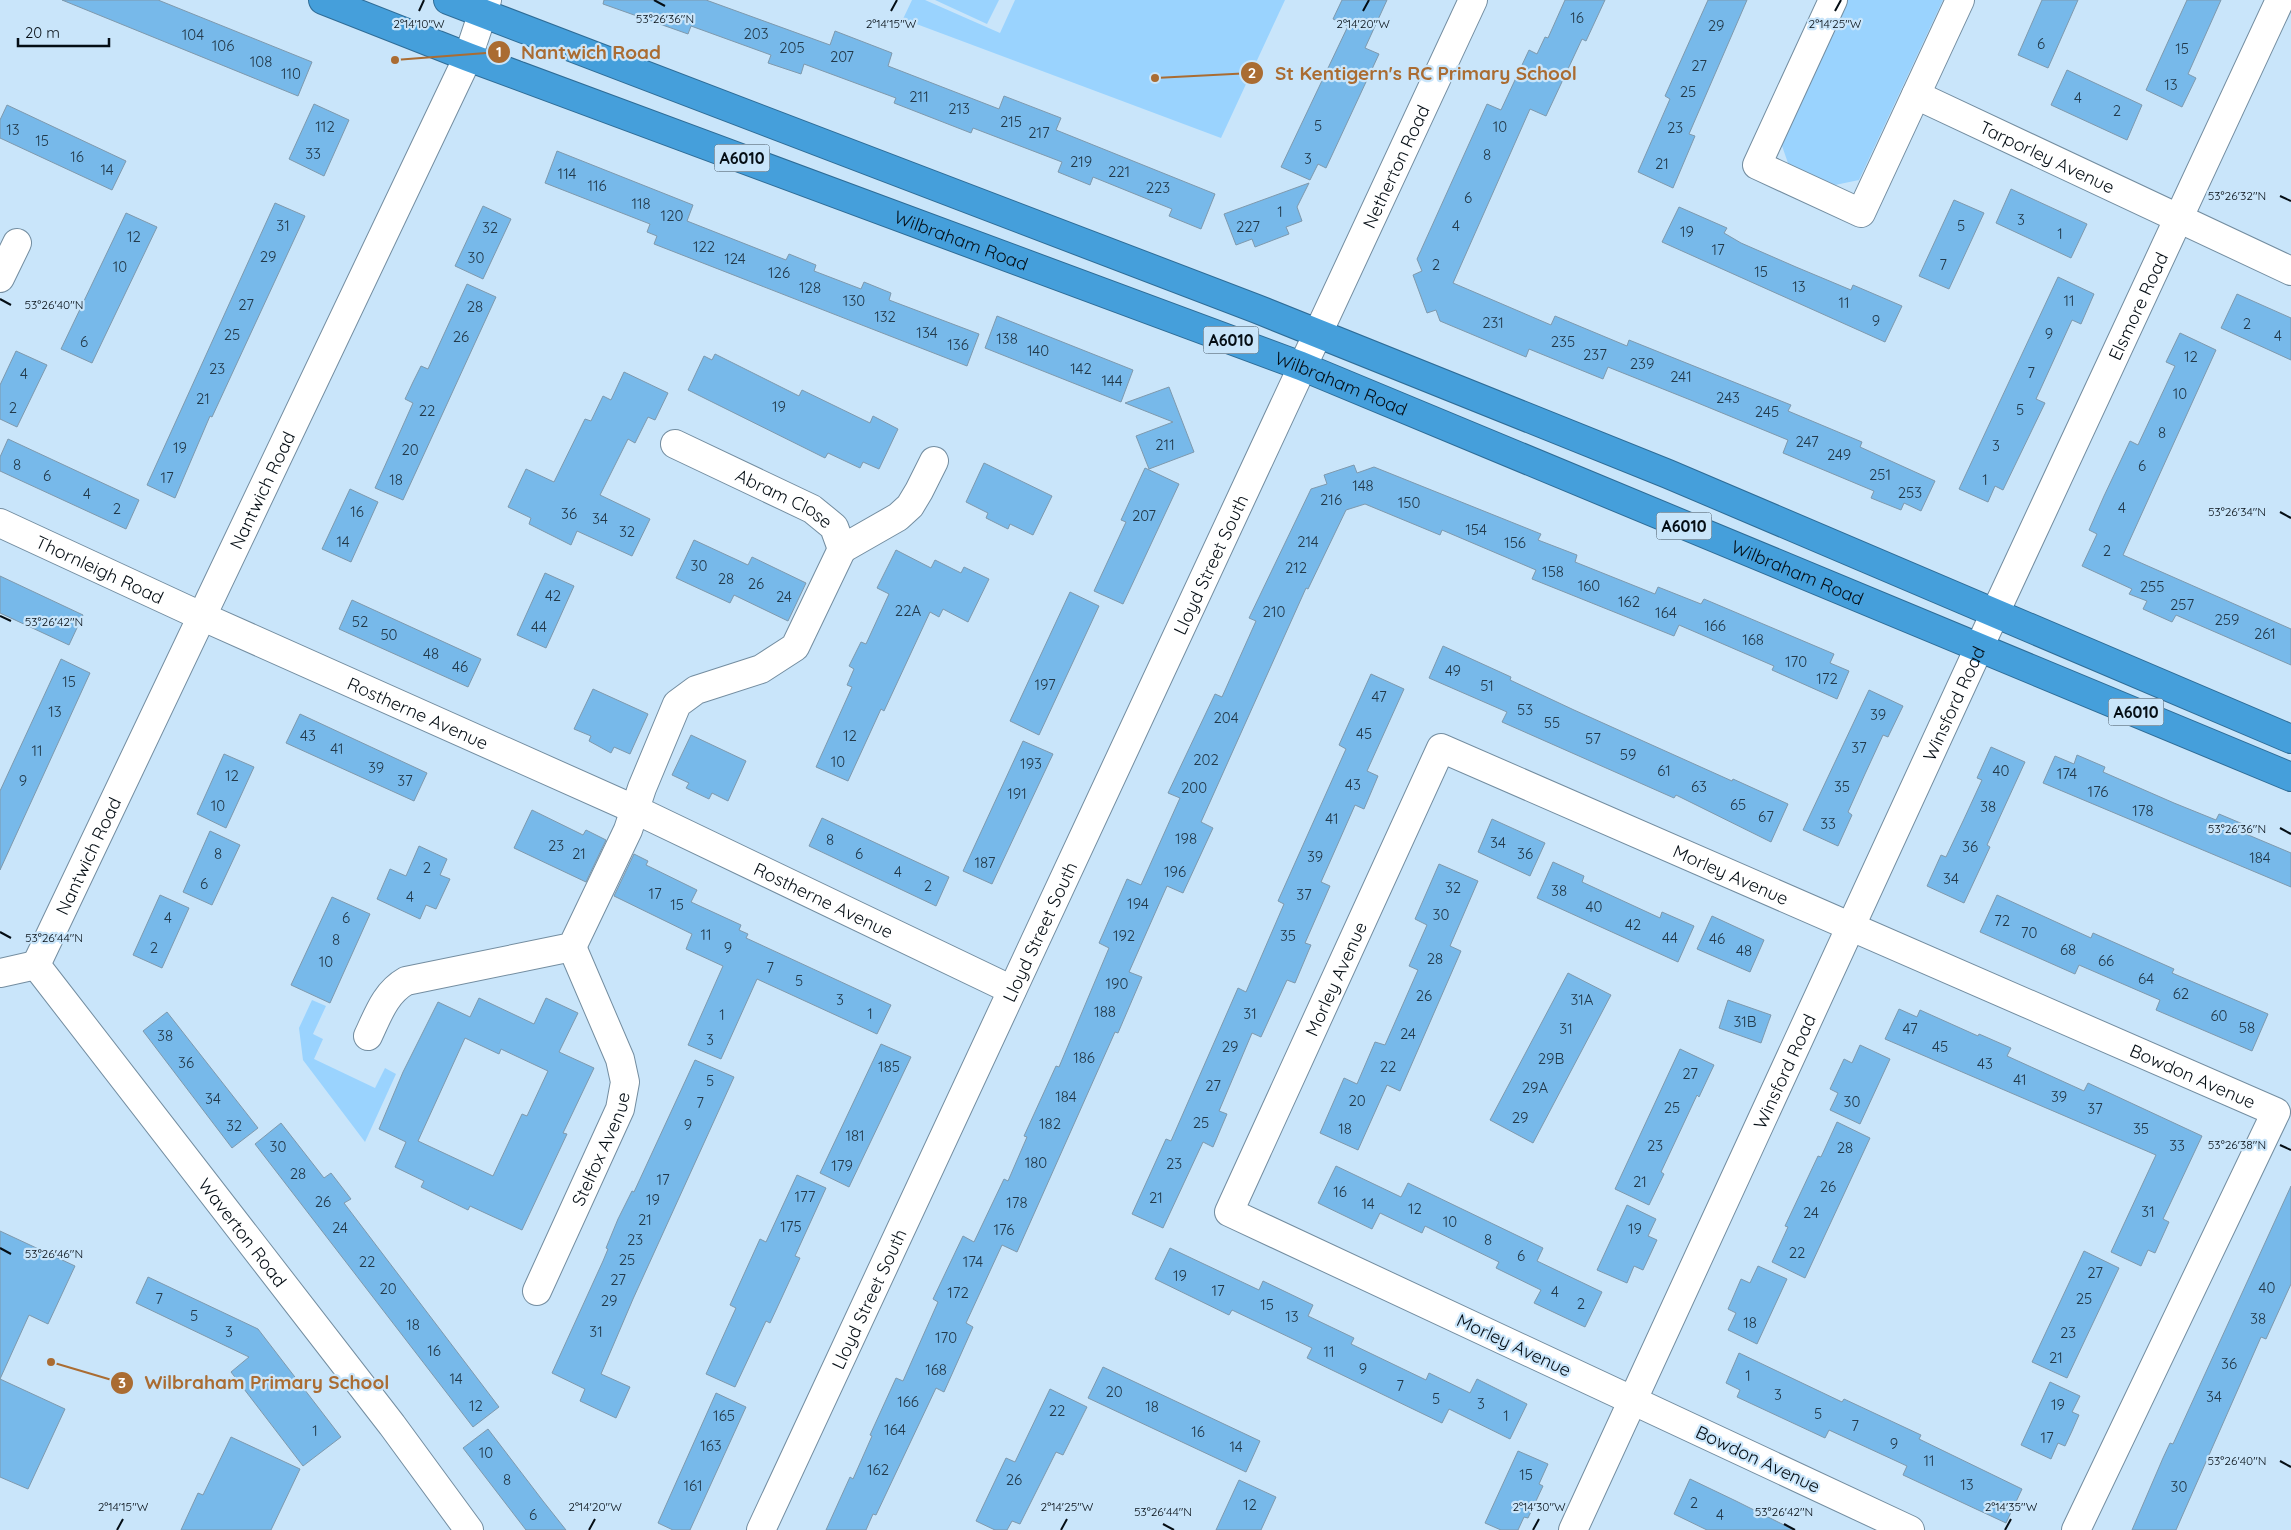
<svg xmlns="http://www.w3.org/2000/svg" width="2291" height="1530" font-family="Quicksand,sans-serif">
	<rect width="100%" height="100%" fill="#c9e5fa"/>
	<path fill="#9ad3fe" d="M 912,0 L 925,0 L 1000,33 L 1015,0 L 1285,0 L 1221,138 L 903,19 Z
		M 935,0 L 999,0 L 987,24 Z
		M 1846,0 L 1943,0 L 1859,180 L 1835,185 L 1789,166 L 1780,140 Z
		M 312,1000 L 326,1006 L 313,1034 L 323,1039 L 314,1059 L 375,1088 L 385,1068 L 396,1074 L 365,1142 L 303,1060 L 299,1028 Z"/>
	<path fill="#77b9ea" stroke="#7e99ad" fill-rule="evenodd" d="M 62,0 L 158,0 L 312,62 L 298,96 Z
		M 604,0 L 706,0 L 830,45 L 835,31 L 892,53 L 888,66 L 999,109 L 1004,96 L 1061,118 L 1056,130 L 1215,194 L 1201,229 L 1169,216 L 1172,209 L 1093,177 L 1090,185 L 1058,172 L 1062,162 L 973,128 L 971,133 L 894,103 L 896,98 L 804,64 L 801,74 L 768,63 L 771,55 L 691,26 L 688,34 L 603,4 Z
		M 1342,0 L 1387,0 L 1365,48 L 1379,54 L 1326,168 L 1318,164 L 1310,180 L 1281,167 L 1348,26 L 1333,19 Z
		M 1565,0 L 1605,0 L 1586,41 L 1582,39 L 1546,116 L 1530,109 L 1453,283 L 1551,325 L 1555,316 L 1627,346 L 1629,340 L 1791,405 L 1788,411 L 1862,442 L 1860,447 L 1935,481 L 1921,511 L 1904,503 L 1901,510 L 1871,498 L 1874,491 L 1783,453 L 1788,440 L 1693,401 L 1608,367 L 1603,379 L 1529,349 L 1526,357 L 1440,321 L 1436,310 L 1427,313 L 1413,275 L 1422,271 L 1417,259 L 1487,104 L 1501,110 L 1529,50 L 1537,54 L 1545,37 L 1548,38 Z
		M 1708,0 L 1747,0 L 1689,134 L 1695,136 L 1673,188 L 1638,172 L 1670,99 L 1665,96 Z
		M 2042,0 L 2078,0 L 2048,68 L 2018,55 Z
		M 2187,0 L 2221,0 L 2188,74 L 2196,78 L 2182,107 L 2146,90 Z
		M 2067,70 L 2142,105 L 2127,140 L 2051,105 Z
		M 314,104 L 349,120 L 324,176 L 289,159 Z
		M 7,105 L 126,161 L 112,190 L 0,138 L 0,120 Z
		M 557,151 L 693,205 L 687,221 L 786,260 L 789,254 L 816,265 L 814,271 L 861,289 L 864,282 L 891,293 L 889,300 L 979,334 L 967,366 L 654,244 L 657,236 L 647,232 L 650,224 L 545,183 Z
		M 1309,183 L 1297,207 L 1302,221 L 1286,227 L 1289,234 L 1255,247 L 1252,239 L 1236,245 L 1224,214 Z
		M 2011,189 L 2087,224 L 2071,258 L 1996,223 Z
		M 1954,200 L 1984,213 L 1949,289 L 1919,276 Z
		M 275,203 L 305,216 L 212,417 L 210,416 L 175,498 L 147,485 Z
		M 483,206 L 511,219 L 483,279 L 455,266 Z
		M 1679,207 L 1727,228 L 1724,233 L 1741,243 L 1796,267 L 1851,290 L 1853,285 L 1902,306 L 1885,342 L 1662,242 Z
		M 126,213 L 157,227 L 92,363 L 61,349 Z
		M 2058,277 L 2094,294 L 2081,324 L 2072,320 L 2036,399 L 2045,403 L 2003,490 L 1995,486 L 1988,502 L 1959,489 Z
		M 467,284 L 496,297 L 403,500 L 375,488 L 413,403 L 405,399 L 413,382 L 421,366 L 428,369 Z
		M 2237,294 L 2291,318 L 2291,360 L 2221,328 Z
		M 997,316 L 1133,370 L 1121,402 L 985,348 Z
		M 2180,333 L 2216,350 L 2123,555 L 2291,629 L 2291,665 L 2176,615 L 2172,622 L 2143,609 L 2147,601 L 2129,594 L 2132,589 L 2082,566 L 2097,534 L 2089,530 L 2104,496 L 2130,441 L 2138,445 L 2175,366 L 2166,362 Z
		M 16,351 L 47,365 L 17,427 L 0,419 L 0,385 Z
		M 715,354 L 799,396 L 802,390 L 870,423 L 873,416 L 898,429 L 879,469 L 863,462 L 860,468 L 828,453 L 825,458 L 688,390 L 704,356 L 712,360 Z
		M 624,372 L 668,393 L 655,420 L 648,417 L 635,443 L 628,439 L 600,495 L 650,519 L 632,556 L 577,531 L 571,545 L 529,524 L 531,518 L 508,507 L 526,469 L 554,482 L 585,419 L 591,421 L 603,396 L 611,400 Z
		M 1169,387 L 1194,452 L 1149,469 L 1136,436 L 1173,422 L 1125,403 Z
		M 8,439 L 139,500 L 126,529 L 0,471 L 0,457 Z
		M 984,463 L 1052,496 L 1033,535 L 1010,524 L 1008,529 L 986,518 L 988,513 L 966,502 Z
		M 1354,465 L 1357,473 L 1374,467 L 1541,534 L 1538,540 L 1577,555 L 1575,562 L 1655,594 L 1658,587 L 1701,604 L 1704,599 L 1834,654 L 1830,663 L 1849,671 L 1837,699 L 1772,670 L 1774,666 L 1679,625 L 1674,636 L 1532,579 L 1536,570 L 1442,530 L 1440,535 L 1365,504 L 1346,510 L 1308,589 L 1306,588 L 1201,822 L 1213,828 L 1183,893 L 1167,886 L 1129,972 L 1142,977 L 1118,1033 L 1115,1032 L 1017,1252 L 1002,1245 L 966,1323 L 973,1327 L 944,1392 L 936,1388 L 876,1515 L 873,1514 L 866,1530 L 826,1530 L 850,1477 L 853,1479 L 872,1436 L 870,1435 L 896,1378 L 903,1381 L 938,1302 L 933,1299 L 963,1236 L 974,1242 L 1004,1179 L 1008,1181 L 1027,1137 L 1024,1136 L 1056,1066 L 1059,1067 L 1109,948 L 1099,943 L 1127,879 L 1141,885 L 1180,798 L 1168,793 L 1215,694 L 1222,697 L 1256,621 L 1249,618 L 1311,489 L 1327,484 L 1324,475 Z
		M 1145,468 L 1179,484 L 1123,604 L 1094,591 L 1126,522 L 1121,520 Z
		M 350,489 L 378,502 L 351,562 L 322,549 Z
		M 694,540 L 748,565 L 752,557 L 806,583 L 788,621 L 734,595 L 730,603 L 676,578 Z
		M 896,550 L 931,568 L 935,560 L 961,573 L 964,567 L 989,579 L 968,622 L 943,609 L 939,617 L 930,612 L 884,711 L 881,709 L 848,781 L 816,767 L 852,687 L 847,685 L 854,669 L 849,666 L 861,642 L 866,644 L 889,594 L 877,588 Z
		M 545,573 L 574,586 L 546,648 L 517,635 Z
		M 0,576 L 83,615 L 69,645 L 0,613 Z
		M 1070,592 L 1099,606 L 1039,735 L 1010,721 Z
		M 352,600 L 481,659 L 468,687 L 339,629 Z
		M 1443,646 L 1511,677 L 1510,680 L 1574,710 L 1732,781 L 1733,779 L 1788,804 L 1771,842 L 1676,795 L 1674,798 L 1502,722 L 1507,712 L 1429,678 Z
		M 61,659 L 90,673 L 0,870 L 0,791 Z
		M 1371,674 L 1404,689 L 1367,771 L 1378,776 L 1364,809 L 1355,805 L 1321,882 L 1330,886 L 1305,943 L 1311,945 L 1295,983 L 1287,980 L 1261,1037 L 1252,1033 L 1219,1111 L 1227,1114 L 1213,1147 L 1203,1142 L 1163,1228 L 1132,1214 L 1166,1139 L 1171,1141 L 1238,988 L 1246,992 L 1284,904 L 1278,901 L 1346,749 L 1339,745 Z
		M 593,689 L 648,714 L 630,754 L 614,747 L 611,753 L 589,741 L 591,736 L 574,729 Z
		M 1869,690 L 1903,706 L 1888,737 L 1883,735 L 1865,774 L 1848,812 L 1852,815 L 1838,846 L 1803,830 Z
		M 300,714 L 427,773 L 414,801 L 286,743 Z
		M 691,735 L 746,761 L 728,801 L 712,793 L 709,799 L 686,788 L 689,783 L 672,775 Z
		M 1023,741 L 1053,754 L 992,884 L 963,871 Z
		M 1991,747 L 2025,762 L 1987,845 L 1990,847 L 1964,903 L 1927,886 L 1941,855 L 1946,857 L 1964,819 L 1982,780 L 1977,778 Z
		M 224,754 L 254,767 L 226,828 L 197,814 Z
		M 2077,755 L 2105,767 L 2103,772 L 2174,803 L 2216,820 L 2219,814 L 2250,827 L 2246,834 L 2291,853 L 2291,887 L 2043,783 L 2055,756 L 2074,764 Z
		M 532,810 L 583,835 L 586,830 L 606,840 L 586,882 L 514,848 Z
		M 822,818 L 949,877 L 936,906 L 809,846 Z
		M 1492,819 L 1545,843 L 1530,876 L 1478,852 Z
		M 210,831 L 240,845 L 212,905 L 183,892 Z
		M 419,846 L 447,859 L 440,875 L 450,879 L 436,909 L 426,905 L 420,919 L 377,899 L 390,869 L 406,876 Z
		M 634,854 L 648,861 L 646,865 L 697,890 L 691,902 L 741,925 L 739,930 L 748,934 L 746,938 L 891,1005 L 877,1034 L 757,979 L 721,1059 L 688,1045 L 723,966 L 686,949 L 692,934 L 614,896 Z
		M 1553,862 L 1584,876 L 1582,882 L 1660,918 L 1662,912 L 1694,926 L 1678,962 L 1537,898 Z
		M 1439,864 L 1478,881 L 1450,946 L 1461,951 L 1400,1091 L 1387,1085 L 1358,1150 L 1320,1133 L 1344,1078 L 1357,1084 L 1375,1042 L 1385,1045 L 1418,970 L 1409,966 L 1427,925 L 1415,919 Z
		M 160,895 L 189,908 L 162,968 L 133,955 Z
		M 1997,895 L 2091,938 L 2093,933 L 2174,969 L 2172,973 L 2268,1014 L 2252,1051 L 2156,1010 L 2160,1000 L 2079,965 L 2075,974 L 1980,932 Z
		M 332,897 L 370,914 L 330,1003 L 291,985 Z
		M 1712,916 L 1764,940 L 1750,972 L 1697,949 Z
		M 1568,973 L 1611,995 L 1533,1143 L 1490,1120 Z
		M 479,998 L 534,1024 L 546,998 L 578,1013 L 559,1052 L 594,1068 L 563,1133 L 567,1134 L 522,1230 L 470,1206 L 468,1210 L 421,1187 L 424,1181 L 395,1167 L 406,1142 L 379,1129 L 403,1072 L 438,1002 L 470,1017 ZM 465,1038 L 499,1054 L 501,1049 L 548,1071 L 527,1116 L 522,1114 L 493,1176 L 418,1141 Z
		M 1728,1000 L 1771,1015 L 1761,1043 L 1719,1028 Z
		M 1899,1009 L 1917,1017 L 1920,1010 L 1978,1036 L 1979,1034 L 2011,1048 L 2007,1056 L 2084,1091 L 2088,1083 L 2202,1136 L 2163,1219 L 2169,1222 L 2155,1253 L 2148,1250 L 2141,1266 L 2111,1252 L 2156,1155 L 1885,1039 Z
		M 167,1012 L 258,1128 L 232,1148 L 143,1031 Z
		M 881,1044 L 911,1057 L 849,1187 L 820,1173 Z
		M 1860,1045 L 1890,1059 L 1860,1124 L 1830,1110 L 1838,1093 L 1830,1089 L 1844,1059 L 1852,1063 Z
		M 1680,1049 L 1714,1065 L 1699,1097 L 1697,1095 L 1661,1172 L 1664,1174 L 1649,1205 L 1615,1189 Z
		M 695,1060 L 734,1077 L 633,1299 L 601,1374 L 630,1387 L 616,1418 L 580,1401 L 585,1389 L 552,1373 L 603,1261 L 608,1249 L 606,1248 L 618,1219 L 632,1191 L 634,1192 Z
		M 1837,1122 L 1870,1138 L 1805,1278 L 1772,1262 L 1788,1227 L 1785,1226 L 1818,1156 L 1821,1157 Z
		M 281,1123 L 324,1178 L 331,1173 L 351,1199 L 344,1203 L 499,1407 L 473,1427 L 255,1144 Z
		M 1336,1166 L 1401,1197 L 1408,1183 L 1543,1248 L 1537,1261 L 1602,1292 L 1585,1327 L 1534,1303 L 1541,1290 L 1496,1268 L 1499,1262 L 1425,1226 L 1422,1233 L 1380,1213 L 1372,1229 L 1318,1203 Z
		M 797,1175 L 826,1188 L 795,1256 L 800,1258 L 777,1308 L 770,1323 L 766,1321 L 735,1387 L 706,1374 L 736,1308 L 730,1305 L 760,1239 L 766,1242 Z
		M 2291,1186 L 2291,1284 L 2266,1339 L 2261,1337 L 2176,1530 L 2132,1530 L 2163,1458 L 2170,1443 L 2173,1444 Z
		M 1627,1205 L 1656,1219 L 1648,1236 L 1657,1240 L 1643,1270 L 1634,1266 L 1627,1283 L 1597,1270 Z
		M 0,1231 L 75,1266 L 48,1324 L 29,1315 L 0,1379 Z
		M 1170,1248 L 1259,1290 L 1263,1281 L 1313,1305 L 1308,1316 L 1354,1338 L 1351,1344 L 1426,1380 L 1429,1373 L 1470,1393 L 1477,1379 L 1527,1404 L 1510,1439 L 1449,1409 L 1442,1423 L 1307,1358 L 1312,1348 L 1232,1310 L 1229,1315 L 1155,1279 Z
		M 2084,1251 L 2119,1268 L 2067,1378 L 2032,1362 Z
		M 1758,1266 L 1787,1279 L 1757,1344 L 1728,1330 L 1736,1313 L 1728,1309 L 1741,1279 L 1750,1283 Z
		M 148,1277 L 258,1329 L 341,1437 L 303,1466 L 231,1372 L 249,1357 L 136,1303 Z
		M 1739,1353 L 1842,1402 L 1844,1399 L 1921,1435 L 1919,1439 L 2022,1489 L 2006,1523 L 1903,1475 L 1907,1466 L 1829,1430 L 1825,1438 L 1737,1397 L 1740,1390 L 1726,1383 Z
		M 1103,1367 L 1260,1441 L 1246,1472 L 1088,1398 Z
		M 0,1379 L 65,1409 L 28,1489 L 0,1477 Z
		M 2050,1382 L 2080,1396 L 2072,1412 L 2079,1415 L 2072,1431 L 2065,1446 L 2058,1443 L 2051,1459 L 2021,1445 Z
		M 1050,1389 L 1087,1407 L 1063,1455 L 1056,1452 L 1020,1524 L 1012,1521 L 1007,1530 L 995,1530 L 976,1521 L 1006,1458 L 1015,1462 Z
		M 716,1393 L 746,1407 L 690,1530 L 673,1530 L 658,1523 Z
		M 488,1429 L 543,1501 L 566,1530 L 526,1530 L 463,1448 Z
		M 231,1437 L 300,1469 L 271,1530 L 181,1530 L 198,1493 L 203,1495 Z
		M 1518,1451 L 1548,1464 L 1539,1484 L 1543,1486 L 1528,1518 L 1524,1517 L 1518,1530 L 1501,1530 L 1485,1523 Z
		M 1690,1479 L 1736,1501 L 1794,1530 L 1707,1530 L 1674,1514 Z
		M 1239,1480 L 1276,1497 L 1261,1530 L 1216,1530 Z"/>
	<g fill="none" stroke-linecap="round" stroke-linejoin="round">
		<g stroke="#738da0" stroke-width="30">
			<g id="minor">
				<path d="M 1833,0 L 1757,165 L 1861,213 L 1960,0"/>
				<path id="s1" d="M 1916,95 L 2291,271"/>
				<path d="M 0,278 L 17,243"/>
				<path id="s2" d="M 675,444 L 812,509 L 834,527 L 842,549 L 898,517 L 910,506 L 919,491 L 934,461"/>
				<path id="s3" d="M 0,523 L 201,616 L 636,810 L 1012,990"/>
				<path id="s4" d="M 36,965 L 468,57 L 487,0"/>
				<path id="s5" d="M 36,965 L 392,1425 L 469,1530"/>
				<path d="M 0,973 L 36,965"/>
				<path d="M 368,1036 C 378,1015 385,993 406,981 L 572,947 L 628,830 L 642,788 L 677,704 L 696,690 L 761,669 L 795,647 L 842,549"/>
				<path id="s6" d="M 537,1291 L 620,1109 L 625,1082 L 620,1059 L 572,947"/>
				<path id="s7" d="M 761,1530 L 1473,0"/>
				<path id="s8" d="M 1573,1530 L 1995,613 L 2280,0"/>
				<path id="s9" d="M 1910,1530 L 1229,1212 L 1441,748 L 2276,1112 L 2076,1530"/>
			</g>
		</g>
		<g stroke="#2f6c96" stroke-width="30">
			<g id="highway">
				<path id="s10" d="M 323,0 L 468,57 L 1301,366 L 2291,777"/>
				<path d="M 448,0 L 1257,309 L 1668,474 L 2291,739"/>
			</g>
		</g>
		<use href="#minor" stroke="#fff" stroke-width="28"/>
		<use href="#highway" stroke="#459fdb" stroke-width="28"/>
	</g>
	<path fill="none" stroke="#050e15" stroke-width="2" d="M 654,0 L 665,6M 419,11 L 424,0M 891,11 L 897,0M 1363,11 L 1369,0M 1835,11 L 1841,0M 2280,196 L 2291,201M 0,299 L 11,305M 2280,512 L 2291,518M 0,616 L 11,621M 2280,828 L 2291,834M 0,932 L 11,938M 2280,1145 L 2291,1150M 0,1248 L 11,1254M 2280,1461 L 2291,1467M 1163,1524 L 1174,1530M 1784,1524 L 1795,1530M 117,1530 L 123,1519M 589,1530 L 595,1519M 1061,1530 L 1067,1519M 1533,1530 L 1539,1519M 2005,1530 L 2011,1519"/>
	<g text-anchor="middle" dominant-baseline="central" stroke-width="4.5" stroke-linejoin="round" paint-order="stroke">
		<g font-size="15" fill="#22394a">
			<text x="1577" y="17">16</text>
			<text x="1716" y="25">29</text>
			<text x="756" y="33">203</text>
			<text x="193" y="34">104</text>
			<text x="2041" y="43">6</text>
			<text x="223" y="45">106</text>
			<text x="792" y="47">205</text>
			<text x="2182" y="48">15</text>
			<text x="842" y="56">207</text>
			<text x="261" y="61">108</text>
			<text x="1699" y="65">27</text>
			<text x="291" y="73">110</text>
			<text x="2171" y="84">13</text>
			<text x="1688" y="91">25</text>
			<text x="919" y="96">211</text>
			<text x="2078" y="97">4</text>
			<text x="959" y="108">213</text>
			<text x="2117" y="110">2</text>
			<text x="1011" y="121">215</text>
			<text x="1318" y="125">5</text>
			<text x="325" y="126">112</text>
			<text x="1500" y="126">10</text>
			<text x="1675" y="127">23</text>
			<text x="13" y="129">13</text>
			<text x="1039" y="132">217</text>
			<text x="42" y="140">15</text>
			<text x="313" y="153">33</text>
			<text x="1487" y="154">8</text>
			<text x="77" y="156">16</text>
			<text x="1308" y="158">3</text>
			<text x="1081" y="161">219</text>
			<text x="1662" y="163">21</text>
			<text x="107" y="169">14</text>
			<text x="1119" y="171">221</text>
			<text x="567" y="173">114</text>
			<text x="597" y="185">116</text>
			<text x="1158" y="187">223</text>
			<text x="1468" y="197">6</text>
			<text x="641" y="203">118</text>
			<text x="1280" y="211">1</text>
			<text x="672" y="215">120</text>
			<text x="2021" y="219">3</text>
			<text x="283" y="225">31</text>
			<text x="1456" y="225">4</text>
			<text x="1961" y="225">5</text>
			<text x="1248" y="226">227</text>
			<text x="490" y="227">32</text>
			<text x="1687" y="231">19</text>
			<text x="2060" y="233">1</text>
			<text x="134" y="236">12</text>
			<text x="704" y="246">122</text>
			<text x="1718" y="249">17</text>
			<text x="268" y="256">29</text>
			<text x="476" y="257">30</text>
			<text x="735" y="258">124</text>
			<text x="1436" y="264">2</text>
			<text x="1943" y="264">7</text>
			<text x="120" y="266">10</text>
			<text x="1761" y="271">15</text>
			<text x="779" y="272">126</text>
			<text x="1799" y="286">13</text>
			<text x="810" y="287">128</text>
			<text x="854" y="300">130</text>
			<text x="2069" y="300">11</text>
			<text x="1844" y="302">11</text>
			<text x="246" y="304">27</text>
			<text x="475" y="306">28</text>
			<text x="885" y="316">132</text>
			<text x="1876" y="320">9</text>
			<text x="1493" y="322">231</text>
			<text x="2247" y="323">2</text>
			<text x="927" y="332">134</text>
			<text x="2049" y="333">9</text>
			<text x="232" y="334">25</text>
			<text x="2278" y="335">4</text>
			<text x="461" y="336">26</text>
			<text x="1007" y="338">138</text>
			<text x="84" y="341">6</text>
			<text x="1563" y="341">235</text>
			<text x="958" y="344">136</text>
			<text x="1038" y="350">140</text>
			<text x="1595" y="354">237</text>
			<text x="2191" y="356">12</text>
			<text x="1642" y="363">239</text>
			<text x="217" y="368">23</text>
			<text x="1081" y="368">142</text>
			<text x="2031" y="372">7</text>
			<text x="24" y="373">4</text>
			<text x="1681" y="376">241</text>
			<text x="1112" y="380">144</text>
			<text x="2180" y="393">10</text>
			<text x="1728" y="397">243</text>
			<text x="203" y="398">21</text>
			<text x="779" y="406">19</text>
			<text x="13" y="407">2</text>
			<text x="2020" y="409">5</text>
			<text x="427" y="410">22</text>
			<text x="1767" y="411">245</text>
			<text x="2162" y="432">8</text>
			<text x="1807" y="441">247</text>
			<text x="1165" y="444">211</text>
			<text x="1996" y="445">3</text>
			<text x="180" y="447">19</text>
			<text x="410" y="449">20</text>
			<text x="1839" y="454">249</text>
			<text x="17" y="464">8</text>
			<text x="2142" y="465">6</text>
			<text x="1880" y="474">251</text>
			<text x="47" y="475">6</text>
			<text x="167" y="477">17</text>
			<text x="396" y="479">18</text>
			<text x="1985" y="479">1</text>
			<text x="1363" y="485">148</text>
			<text x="1910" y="492">253</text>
			<text x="87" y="493">4</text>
			<text x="1331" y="499">216</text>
			<text x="1409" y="502">150</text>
			<text x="2122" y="507">4</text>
			<text x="117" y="508">2</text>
			<text x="357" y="511">16</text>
			<text x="569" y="513">36</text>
			<text x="1144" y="515">207</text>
			<text x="600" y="518">34</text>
			<text x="1476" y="529">154</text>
			<text x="627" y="531">32</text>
			<text x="343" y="541">14</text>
			<text x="1308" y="541">214</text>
			<text x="1515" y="542">156</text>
			<text x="2107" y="550">2</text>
			<text x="699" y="565">30</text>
			<text x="1296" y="567">212</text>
			<text x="1553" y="571">158</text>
			<text x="726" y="578">28</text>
			<text x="756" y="583">26</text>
			<text x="1589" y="585">160</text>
			<text x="2152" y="586">255</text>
			<text x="553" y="595">42</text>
			<text x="784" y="596">24</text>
			<text x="1629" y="601">162</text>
			<text x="2182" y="604">257</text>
			<text x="908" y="610">22A</text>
			<text x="1274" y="611">210</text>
			<text x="1666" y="612">164</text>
			<text x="2227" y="619">259</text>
			<text x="360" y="621">52</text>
			<text x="1715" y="625">166</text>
			<text x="539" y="626">44</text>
			<text x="2265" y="633">261</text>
			<text x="389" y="634">50</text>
			<text x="1753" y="639">168</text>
			<text x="431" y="653">48</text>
			<text x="1796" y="661">170</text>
			<text x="460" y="666">46</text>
			<text x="1453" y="670">49</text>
			<text x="1827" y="678">172</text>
			<text x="69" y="681">15</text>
			<text x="1045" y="684">197</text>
			<text x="1487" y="685">51</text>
			<text x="1379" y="696">47</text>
			<text x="1525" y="709">53</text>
			<text x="55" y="711">13</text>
			<text x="1878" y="714">39</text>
			<text x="1226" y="717">204</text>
			<text x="1552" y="722">55</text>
			<text x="1364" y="733">45</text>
			<text x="308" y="735">43</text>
			<text x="850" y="735">12</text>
			<text x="1593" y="738">57</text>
			<text x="1859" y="747">37</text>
			<text x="337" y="748">41</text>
			<text x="37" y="750">11</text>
			<text x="1628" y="754">59</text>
			<text x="1206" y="759">202</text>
			<text x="838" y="761">10</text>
			<text x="1031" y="763">193</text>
			<text x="376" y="767">39</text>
			<text x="1664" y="770">61</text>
			<text x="2001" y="770">40</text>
			<text x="2067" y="773">174</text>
			<text x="232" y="775">12</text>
			<text x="23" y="780">9</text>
			<text x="405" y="780">37</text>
			<text x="1353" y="784">43</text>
			<text x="1699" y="786">63</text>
			<text x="1842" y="786">35</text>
			<text x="1194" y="787">200</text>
			<text x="2098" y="791">176</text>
			<text x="1017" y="793">191</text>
			<text x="1738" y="804">65</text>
			<text x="218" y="805">10</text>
			<text x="1988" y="806">38</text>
			<text x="2143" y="810">178</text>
			<text x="1766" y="816">67</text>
			<text x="1332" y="818">41</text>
			<text x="1828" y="823">33</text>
			<text x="1186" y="838">198</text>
			<text x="830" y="839">8</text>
			<text x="1498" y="842">34</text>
			<text x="556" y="845">23</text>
			<text x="1970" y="846">36</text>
			<text x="218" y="853">8</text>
			<text x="579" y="853">21</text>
			<text x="859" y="853">6</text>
			<text x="1525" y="853">36</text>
			<text x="1315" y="856">39</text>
			<text x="2260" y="857">184</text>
			<text x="985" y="862">187</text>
			<text x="427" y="867">2</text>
			<text x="898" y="871">4</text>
			<text x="1175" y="871">196</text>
			<text x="1951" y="878">34</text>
			<text x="204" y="883">6</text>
			<text x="928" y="885">2</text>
			<text x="1453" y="887">32</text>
			<text x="1559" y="890">38</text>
			<text x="655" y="893">17</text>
			<text x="1304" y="894">37</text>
			<text x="410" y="896">4</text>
			<text x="1138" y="903">194</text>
			<text x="677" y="904">15</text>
			<text x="1594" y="906">40</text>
			<text x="1441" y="914">30</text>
			<text x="168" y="917">4</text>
			<text x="346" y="917">6</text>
			<text x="2002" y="920">72</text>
			<text x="1633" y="924">42</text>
			<text x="2029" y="932">70</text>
			<text x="706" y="934">11</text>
			<text x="1124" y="935">192</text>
			<text x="1288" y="935">35</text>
			<text x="1670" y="937">44</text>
			<text x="1717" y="938">46</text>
			<text x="336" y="939">8</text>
			<text x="154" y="947">2</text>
			<text x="728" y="947">9</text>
			<text x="2068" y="949">68</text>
			<text x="1744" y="950">48</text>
			<text x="1435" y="958">28</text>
			<text x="2106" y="960">66</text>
			<text x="326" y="961">10</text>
			<text x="770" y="967">7</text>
			<text x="2146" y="978">64</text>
			<text x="799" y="980">5</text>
			<text x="1117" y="983">190</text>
			<text x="2181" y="993">62</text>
			<text x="1424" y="995">26</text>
			<text x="840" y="999">3</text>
			<text x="1582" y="999">31A</text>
			<text x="1105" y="1011">188</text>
			<text x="870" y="1013">1</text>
			<text x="1250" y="1013">31</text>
			<text x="722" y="1014">1</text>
			<text x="2219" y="1015">60</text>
			<text x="1745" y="1021">31B</text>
			<text x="2247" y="1027">58</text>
			<text x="1566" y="1028">31</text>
			<text x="1910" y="1028">47</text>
			<text x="1408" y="1033">24</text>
			<text x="165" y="1035">38</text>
			<text x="710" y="1039">3</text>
			<text x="1230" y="1046">29</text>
			<text x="1940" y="1046">45</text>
			<text x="1084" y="1057">186</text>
			<text x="1551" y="1058">29B</text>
			<text x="186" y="1062">36</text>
			<text x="1985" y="1063">43</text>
			<text x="889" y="1066">185</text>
			<text x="1388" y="1066">22</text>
			<text x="1690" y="1073">27</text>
			<text x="2020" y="1079">41</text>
			<text x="710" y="1080">5</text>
			<text x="1213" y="1085">27</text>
			<text x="1535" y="1087">29A</text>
			<text x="1066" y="1096">184</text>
			<text x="2059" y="1096">39</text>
			<text x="213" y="1098">34</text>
			<text x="1357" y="1100">20</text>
			<text x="1852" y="1101">30</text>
			<text x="700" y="1102">7</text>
			<text x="1672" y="1107">25</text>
			<text x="2095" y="1108">37</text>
			<text x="1520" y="1117">29</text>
			<text x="1201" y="1122">25</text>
			<text x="1050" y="1123">182</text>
			<text x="688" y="1124">9</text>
			<text x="234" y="1125">32</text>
			<text x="1345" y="1128">18</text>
			<text x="2141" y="1128">35</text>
			<text x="855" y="1135">181</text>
			<text x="1655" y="1145">23</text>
			<text x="2177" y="1145">33</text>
			<text x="278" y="1146">30</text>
			<text x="1845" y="1147">28</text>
			<text x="1036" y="1162">180</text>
			<text x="1174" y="1163">23</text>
			<text x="842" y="1165">179</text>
			<text x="298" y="1173">28</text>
			<text x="663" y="1179">17</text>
			<text x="1640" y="1181">21</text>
			<text x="1828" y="1186">26</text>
			<text x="1340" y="1191">16</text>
			<text x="805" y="1196">177</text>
			<text x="1156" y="1197">21</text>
			<text x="653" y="1199">19</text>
			<text x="323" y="1201">26</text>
			<text x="1017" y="1202">178</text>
			<text x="1368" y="1203">14</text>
			<text x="1415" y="1208">12</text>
			<text x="2148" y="1211">31</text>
			<text x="1811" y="1212">24</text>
			<text x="645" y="1219">21</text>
			<text x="1450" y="1221">10</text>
			<text x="791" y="1226">175</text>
			<text x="340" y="1227">24</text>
			<text x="1635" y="1228">19</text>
			<text x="1004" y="1229">176</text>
			<text x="635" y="1239">23</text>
			<text x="1488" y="1239">8</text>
			<text x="1797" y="1252">22</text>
			<text x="1521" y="1255">6</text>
			<text x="627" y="1259">25</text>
			<text x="367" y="1261">22</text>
			<text x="973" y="1261">174</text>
			<text x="2095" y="1272">27</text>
			<text x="1180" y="1275">19</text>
			<text x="618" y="1279">27</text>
			<text x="2267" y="1287">40</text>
			<text x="388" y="1288">20</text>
			<text x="1218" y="1290">17</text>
			<text x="1555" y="1291">4</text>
			<text x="958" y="1292">172</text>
			<text x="159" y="1298">7</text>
			<text x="2084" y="1298">25</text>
			<text x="609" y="1300">29</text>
			<text x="1581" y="1303">2</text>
			<text x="1267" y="1304">15</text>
			<text x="194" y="1315">5</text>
			<text x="1292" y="1316">13</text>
			<text x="2258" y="1318">38</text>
			<text x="1750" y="1322">18</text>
			<text x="413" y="1324">18</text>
			<text x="229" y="1331">3</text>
			<text x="596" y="1331">31</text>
			<text x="2068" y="1332">23</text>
			<text x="946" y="1337">170</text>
			<text x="434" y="1350">16</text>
			<text x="1329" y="1351">11</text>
			<text x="2056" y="1357">21</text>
			<text x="2229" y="1363">36</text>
			<text x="1363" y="1368">9</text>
			<text x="936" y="1369">168</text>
			<text x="1748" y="1375">1</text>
			<text x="456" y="1378">14</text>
			<text x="1400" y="1385">7</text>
			<text x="1114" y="1391">20</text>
			<text x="1778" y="1394">3</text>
			<text x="2214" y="1396">34</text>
			<text x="1436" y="1398">5</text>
			<text x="908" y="1401">166</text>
			<text x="1481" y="1403">3</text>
			<text x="2058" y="1404">19</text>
			<text x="476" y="1405">12</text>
			<text x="1152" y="1406">18</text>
			<text x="1057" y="1410">22</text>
			<text x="1818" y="1413">5</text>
			<text x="724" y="1415">165</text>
			<text x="1506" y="1415">1</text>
			<text x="1855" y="1425">7</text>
			<text x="895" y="1429">164</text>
			<text x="315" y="1430">1</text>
			<text x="1198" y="1431">16</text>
			<text x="2047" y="1437">17</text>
			<text x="1894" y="1443">9</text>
			<text x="711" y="1445">163</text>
			<text x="1236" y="1446">14</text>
			<text x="486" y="1452">10</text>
			<text x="1929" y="1460">11</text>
			<text x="878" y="1469">162</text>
			<text x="1526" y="1474">15</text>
			<text x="507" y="1479">8</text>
			<text x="1014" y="1479">26</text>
			<text x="1967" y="1484">13</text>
			<text x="693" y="1485">161</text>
			<text x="2179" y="1486">30</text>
			<text x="1694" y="1502">2</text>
			<text x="1250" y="1504">12</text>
			<text x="533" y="1514">6</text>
			<text x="1720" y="1514">4</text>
		</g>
		<g fill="#c9e5fa" stroke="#404e5a" stroke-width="1">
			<rect x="714.5" y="144.5" width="55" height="27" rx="4"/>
			<rect x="1203.5" y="326.5" width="55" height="27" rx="4"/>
			<rect x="1656.5" y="512.5" width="55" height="27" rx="4"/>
			<rect x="2108.5" y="698.5" width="55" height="27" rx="4"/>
		</g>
		<g font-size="16" font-weight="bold" fill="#050e15">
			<text x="742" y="158">A6010</text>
			<text x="1231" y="340">A6010</text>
			<text x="1684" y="526">A6010</text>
			<text x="2136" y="712">A6010</text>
		</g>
		<g font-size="18" fill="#050e15" stroke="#c9e5fa">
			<text stroke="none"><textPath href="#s1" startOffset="145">Tarporley Avenue</textPath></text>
			<text stroke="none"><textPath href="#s7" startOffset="1504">Netherton Road</textPath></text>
			<text stroke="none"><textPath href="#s10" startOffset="682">Wilbraham Road</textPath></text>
			<text stroke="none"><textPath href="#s8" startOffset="1348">Elsmore Road</textPath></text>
			<text stroke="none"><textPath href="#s10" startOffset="1088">Wilbraham Road</textPath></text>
			<text stroke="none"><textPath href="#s4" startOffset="526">Nantwich Road</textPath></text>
			<text stroke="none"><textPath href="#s2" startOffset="122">Abram Close</textPath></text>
			<text stroke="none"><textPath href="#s7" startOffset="1065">Lloyd Street South</textPath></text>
			<text stroke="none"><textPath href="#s3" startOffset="110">Thornleigh Road</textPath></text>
			<text stroke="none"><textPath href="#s10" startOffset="1582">Wilbraham Road</textPath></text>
			<text stroke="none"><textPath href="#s8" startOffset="910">Winsford Road</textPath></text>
			<text stroke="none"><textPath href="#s3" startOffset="459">Rostherne Avenue</textPath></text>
			<text stroke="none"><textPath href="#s4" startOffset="121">Nantwich Road</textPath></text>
			<text stroke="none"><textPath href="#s9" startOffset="1578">Morley Avenue</textPath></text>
			<text stroke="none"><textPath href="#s3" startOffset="906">Rostherne Avenue</textPath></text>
			<text stroke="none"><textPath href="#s7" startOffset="660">Lloyd Street South</textPath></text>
			<text stroke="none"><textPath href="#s9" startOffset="1008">Morley Avenue</textPath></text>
			<text stroke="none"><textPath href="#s8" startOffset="505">Winsford Road</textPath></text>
			<text stroke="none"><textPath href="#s9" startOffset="2082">Bowdon Avenue</textPath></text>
			<text stroke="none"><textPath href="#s6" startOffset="156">Stelfox Avenue</textPath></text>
			<text stroke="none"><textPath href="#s5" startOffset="338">Waverton Road</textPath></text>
			<text stroke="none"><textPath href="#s7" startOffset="255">Lloyd Street South</textPath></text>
			<text transform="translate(1514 1345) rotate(25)">Morley Avenue</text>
			<text transform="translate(1758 1459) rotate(25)">Bowdon Avenue</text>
		</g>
	</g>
	<g font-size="12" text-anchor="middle" fill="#050e15" stroke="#c9e5fa" stroke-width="4.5" stroke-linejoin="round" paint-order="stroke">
		<text x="665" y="23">53°26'36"N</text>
		<text x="419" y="28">2°14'10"W</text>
		<text x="891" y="28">2°14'15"W</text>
		<text x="1363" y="28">2°14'20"W</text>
		<text x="1835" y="28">2°14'25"W</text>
		<text x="2237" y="200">53°26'32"N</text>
		<text x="54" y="309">53°26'40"N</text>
		<text x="2237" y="516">53°26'34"N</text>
		<text x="54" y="626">53°26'42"N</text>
		<text x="2237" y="833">53°26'36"N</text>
		<text x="54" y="942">53°26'44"N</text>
		<text x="2237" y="1149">53°26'38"N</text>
		<text x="54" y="1258">53°26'46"N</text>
		<text x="2237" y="1465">53°26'40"N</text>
		<text x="123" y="1511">2°14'15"W</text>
		<text x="595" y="1511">2°14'20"W</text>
		<text x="1067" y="1511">2°14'25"W</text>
		<text x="1539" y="1511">2°14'30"W</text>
		<text x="2011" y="1511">2°14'35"W</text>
		<text x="1163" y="1516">53°26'44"N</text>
		<text x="1784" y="1516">53°26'42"N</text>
	</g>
	<path fill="none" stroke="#aa6c32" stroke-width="2" d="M395 60L499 52M1155 78L1252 73M51 1362L122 1383"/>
	<g fill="#aa6c32" stroke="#c9e5fa" stroke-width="2">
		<circle cx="395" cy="60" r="5"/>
		<circle cx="1155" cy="78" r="5"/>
		<circle cx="51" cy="1362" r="5"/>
		<circle cx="499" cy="52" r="12"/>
		<circle cx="1252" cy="73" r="12"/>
		<circle cx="122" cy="1383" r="12"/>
	</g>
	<g font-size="15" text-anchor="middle" font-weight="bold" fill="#fff">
		<text x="499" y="57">1</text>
		<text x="1252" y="78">2</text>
		<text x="122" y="1388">3</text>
	</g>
	<g font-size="19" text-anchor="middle" font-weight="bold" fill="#aa6c32" stroke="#c9e5fa" stroke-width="4.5" stroke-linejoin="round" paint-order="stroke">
		<text x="591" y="59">Nantwich Road</text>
		<text x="1426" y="80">St Kentigern's RC Primary School</text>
		<text x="267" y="1389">Wilbraham Primary School</text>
	</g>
	<path d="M18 38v8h91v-8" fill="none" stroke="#050e15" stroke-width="2.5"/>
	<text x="25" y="38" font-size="15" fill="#050e15" stroke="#c9e5fa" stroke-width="4" paint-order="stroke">20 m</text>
</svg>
